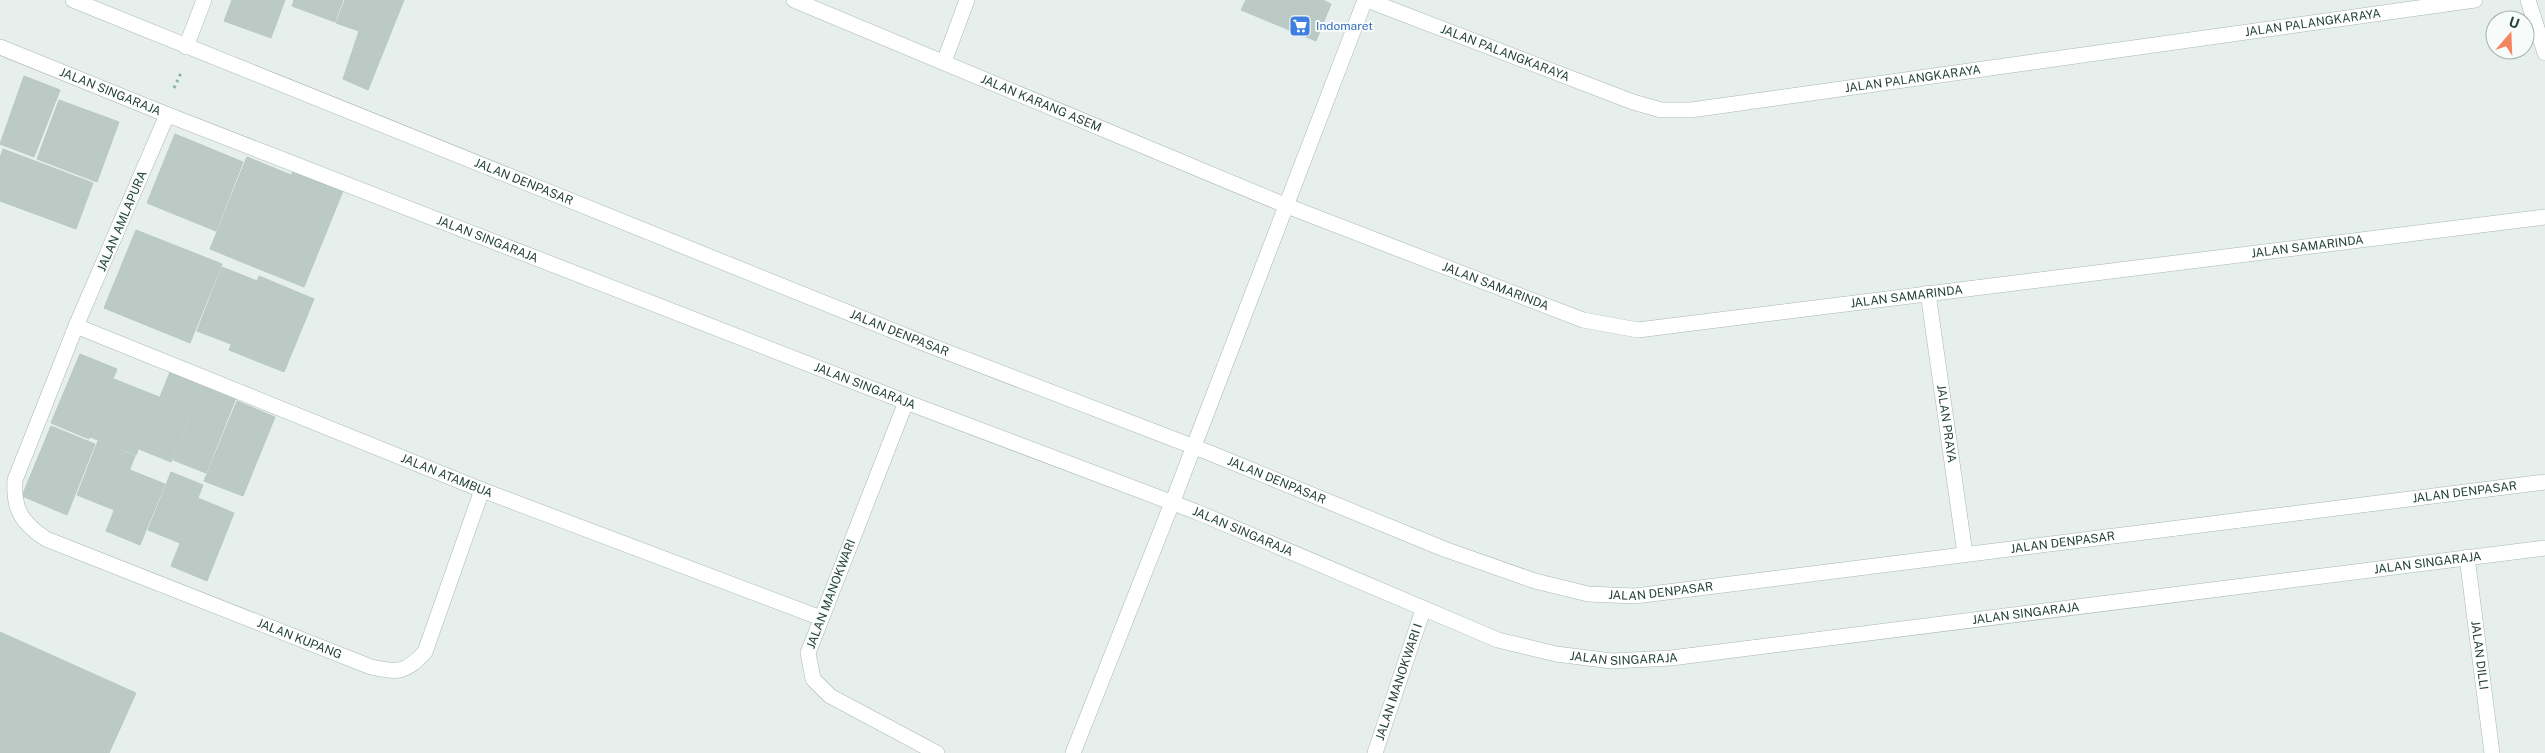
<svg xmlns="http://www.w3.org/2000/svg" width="2545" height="753" font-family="'Public Sans',sans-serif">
	<rect width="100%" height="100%" fill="#e6efeb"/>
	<path fill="#bbcac4" stroke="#b8c9c2" d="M 232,0 L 285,0 L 271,38 L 224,21 Z
		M 294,0 L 343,0 L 335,22 L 292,6 Z
		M 345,0 L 404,0 L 368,90 L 343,79 L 359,31 L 336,23 Z
		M 1246,0 L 1323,0 L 1331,4 L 1316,41 L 1241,10 Z
		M 24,76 L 60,90 L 34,157 L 0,144 Z
		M 59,100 L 119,122 L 97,182 L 37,159 Z
		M 175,134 L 243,162 L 216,231 L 147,203 Z
		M 3,149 L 93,183 L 76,229 L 0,201 L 0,158 Z
		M 247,157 L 291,175 L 254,267 L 210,249 Z
		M 293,171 L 343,191 L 304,287 L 254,267 Z
		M 136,230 L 222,264 L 190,343 L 104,308 Z
		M 222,267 L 257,281 L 231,344 L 197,331 Z
		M 259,276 L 314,299 L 284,372 L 229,350 Z
		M 80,354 L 117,369 L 89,439 L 51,423 Z
		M 170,372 L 202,385 L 171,462 L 139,449 Z
		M 114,379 L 159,397 L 136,455 L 90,437 Z
		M 203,385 L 236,398 L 206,473 L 173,460 Z
		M 237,401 L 275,417 L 243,496 L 204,481 Z
		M 51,426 L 95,444 L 67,515 L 22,496 Z
		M 98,441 L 135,456 L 114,510 L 77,495 Z
		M 130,470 L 165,484 L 140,545 L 106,531 Z
		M 171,472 L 203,485 L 180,543 L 148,530 Z
		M 198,498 L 234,513 L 207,581 L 171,566 Z
		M 0,632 L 136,693 L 109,753 L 0,753 Z"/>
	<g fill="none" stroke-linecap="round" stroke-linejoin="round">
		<g stroke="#a8b8b2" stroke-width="16">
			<g id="street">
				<path id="s1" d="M 73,0 L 926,344 L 1210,453 L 1444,549 L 1535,581 L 1588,594 L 1635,596 L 2545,482"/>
				<path id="s2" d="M 794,0 L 1287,206 L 1583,320 L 1638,330 L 2545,217"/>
				<path id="s3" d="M 1367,0 L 1633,102 L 1661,110 L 1691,110 L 2475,0"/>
				<path d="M 2528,0 L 2545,53"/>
				<path id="s4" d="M 0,47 L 163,113 L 906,402 L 1197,512 L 1498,640 L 1556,654 L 1612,661 L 1671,658 L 2545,548"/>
				<path d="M 186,47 L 204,0"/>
				<path d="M 944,62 L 967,0"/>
				<path id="s5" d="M 167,115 L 76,326 L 15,480 C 13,510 22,523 46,539 L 371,667 C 399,673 405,673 425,652 L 482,490"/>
				<path id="s6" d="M 1928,293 L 1965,554"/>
				<path id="s7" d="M 76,326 L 482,490 L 821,618"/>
				<path d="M 906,402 L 808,653 L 813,679 L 830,696 L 937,753"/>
				<path id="s8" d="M 2467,557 L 2492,753"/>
				<path d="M 1073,753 L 1176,493 L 1365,0"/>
				<path id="s9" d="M 1375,753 L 1423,610"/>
			</g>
		</g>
		<path stroke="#86b3a5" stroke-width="3" stroke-dasharray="2.5 4" stroke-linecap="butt" d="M 174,88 L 181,73"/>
		<use href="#street" stroke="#fff" stroke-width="15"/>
	</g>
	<defs>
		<g id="supermarket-square" transform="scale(1.125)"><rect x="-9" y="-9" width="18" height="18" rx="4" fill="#3f7fe0" stroke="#f7fbf9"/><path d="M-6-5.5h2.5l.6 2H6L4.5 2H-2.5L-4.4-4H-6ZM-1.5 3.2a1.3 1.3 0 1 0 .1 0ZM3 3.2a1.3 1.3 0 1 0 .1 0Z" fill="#fff"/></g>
	</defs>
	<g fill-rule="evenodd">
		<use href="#supermarket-square" x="1300" y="26"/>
	</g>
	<g text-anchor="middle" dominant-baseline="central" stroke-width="4" stroke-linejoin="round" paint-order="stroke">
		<g font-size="12" fill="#24423a" stroke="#f7fbf9">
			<text stroke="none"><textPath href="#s3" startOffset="972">JALAN PALANGKARAYA</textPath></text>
			<text stroke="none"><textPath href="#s3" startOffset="148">JALAN PALANGKARAYA</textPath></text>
			<text stroke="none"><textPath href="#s3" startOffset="568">JALAN PALANGKARAYA</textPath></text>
			<text stroke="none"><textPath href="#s4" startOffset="119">JALAN SINGARAJA</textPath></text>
			<text stroke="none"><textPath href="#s2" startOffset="268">JALAN KARANG ASEM</textPath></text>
			<text stroke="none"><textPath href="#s1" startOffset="486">JALAN DENPASAR</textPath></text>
			<text transform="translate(122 221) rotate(-67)">JALAN AMLAPURA</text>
			<text stroke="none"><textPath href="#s4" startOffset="524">JALAN SINGARAJA</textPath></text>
			<text stroke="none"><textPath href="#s2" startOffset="1582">JALAN SAMARINDA</textPath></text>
			<text stroke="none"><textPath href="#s2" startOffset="758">JALAN SAMARINDA</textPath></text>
			<text stroke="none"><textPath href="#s2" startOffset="1178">JALAN SAMARINDA</textPath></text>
			<text stroke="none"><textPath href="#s1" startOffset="891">JALAN DENPASAR</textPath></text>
			<text stroke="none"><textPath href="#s4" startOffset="929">JALAN SINGARAJA</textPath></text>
			<text stroke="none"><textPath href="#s6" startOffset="132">JALAN PRAYA</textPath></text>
			<text stroke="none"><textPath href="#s7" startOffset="400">JALAN ATAMBUA</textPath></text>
			<text stroke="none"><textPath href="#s1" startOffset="1296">JALAN DENPASAR</textPath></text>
			<text stroke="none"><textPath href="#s1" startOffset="2511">JALAN DENPASAR</textPath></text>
			<text stroke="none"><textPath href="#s4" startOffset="1334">JALAN SINGARAJA</textPath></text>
			<text stroke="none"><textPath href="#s1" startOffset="2106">JALAN DENPASAR</textPath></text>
			<text stroke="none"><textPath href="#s4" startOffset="2549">JALAN SINGARAJA</textPath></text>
			<text stroke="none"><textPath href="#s1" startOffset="1701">JALAN DENPASAR</textPath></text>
			<text transform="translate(831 594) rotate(-69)">JALAN MANOKWARI</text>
			<text stroke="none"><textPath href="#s4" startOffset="2144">JALAN SINGARAJA</textPath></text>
			<text stroke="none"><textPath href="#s5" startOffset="739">JALAN KUPANG</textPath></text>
			<text stroke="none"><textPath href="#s8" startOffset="99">JALAN DILLI</textPath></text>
			<text stroke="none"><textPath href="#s4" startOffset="1739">JALAN SINGARAJA</textPath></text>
			<text stroke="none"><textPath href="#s9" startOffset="75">JALAN MANOKWARI I</textPath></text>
		</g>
		<g font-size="12" fill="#366cbe" stroke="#f7fbf9" text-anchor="start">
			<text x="1316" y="26">Indomaret</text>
		</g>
	</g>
	<g transform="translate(2510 35) rotate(19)"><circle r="24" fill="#f7fbf9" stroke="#a3b1ad"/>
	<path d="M0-4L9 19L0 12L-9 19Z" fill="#f4845f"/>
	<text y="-8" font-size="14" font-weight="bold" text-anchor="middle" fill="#24423a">U</text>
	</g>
</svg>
